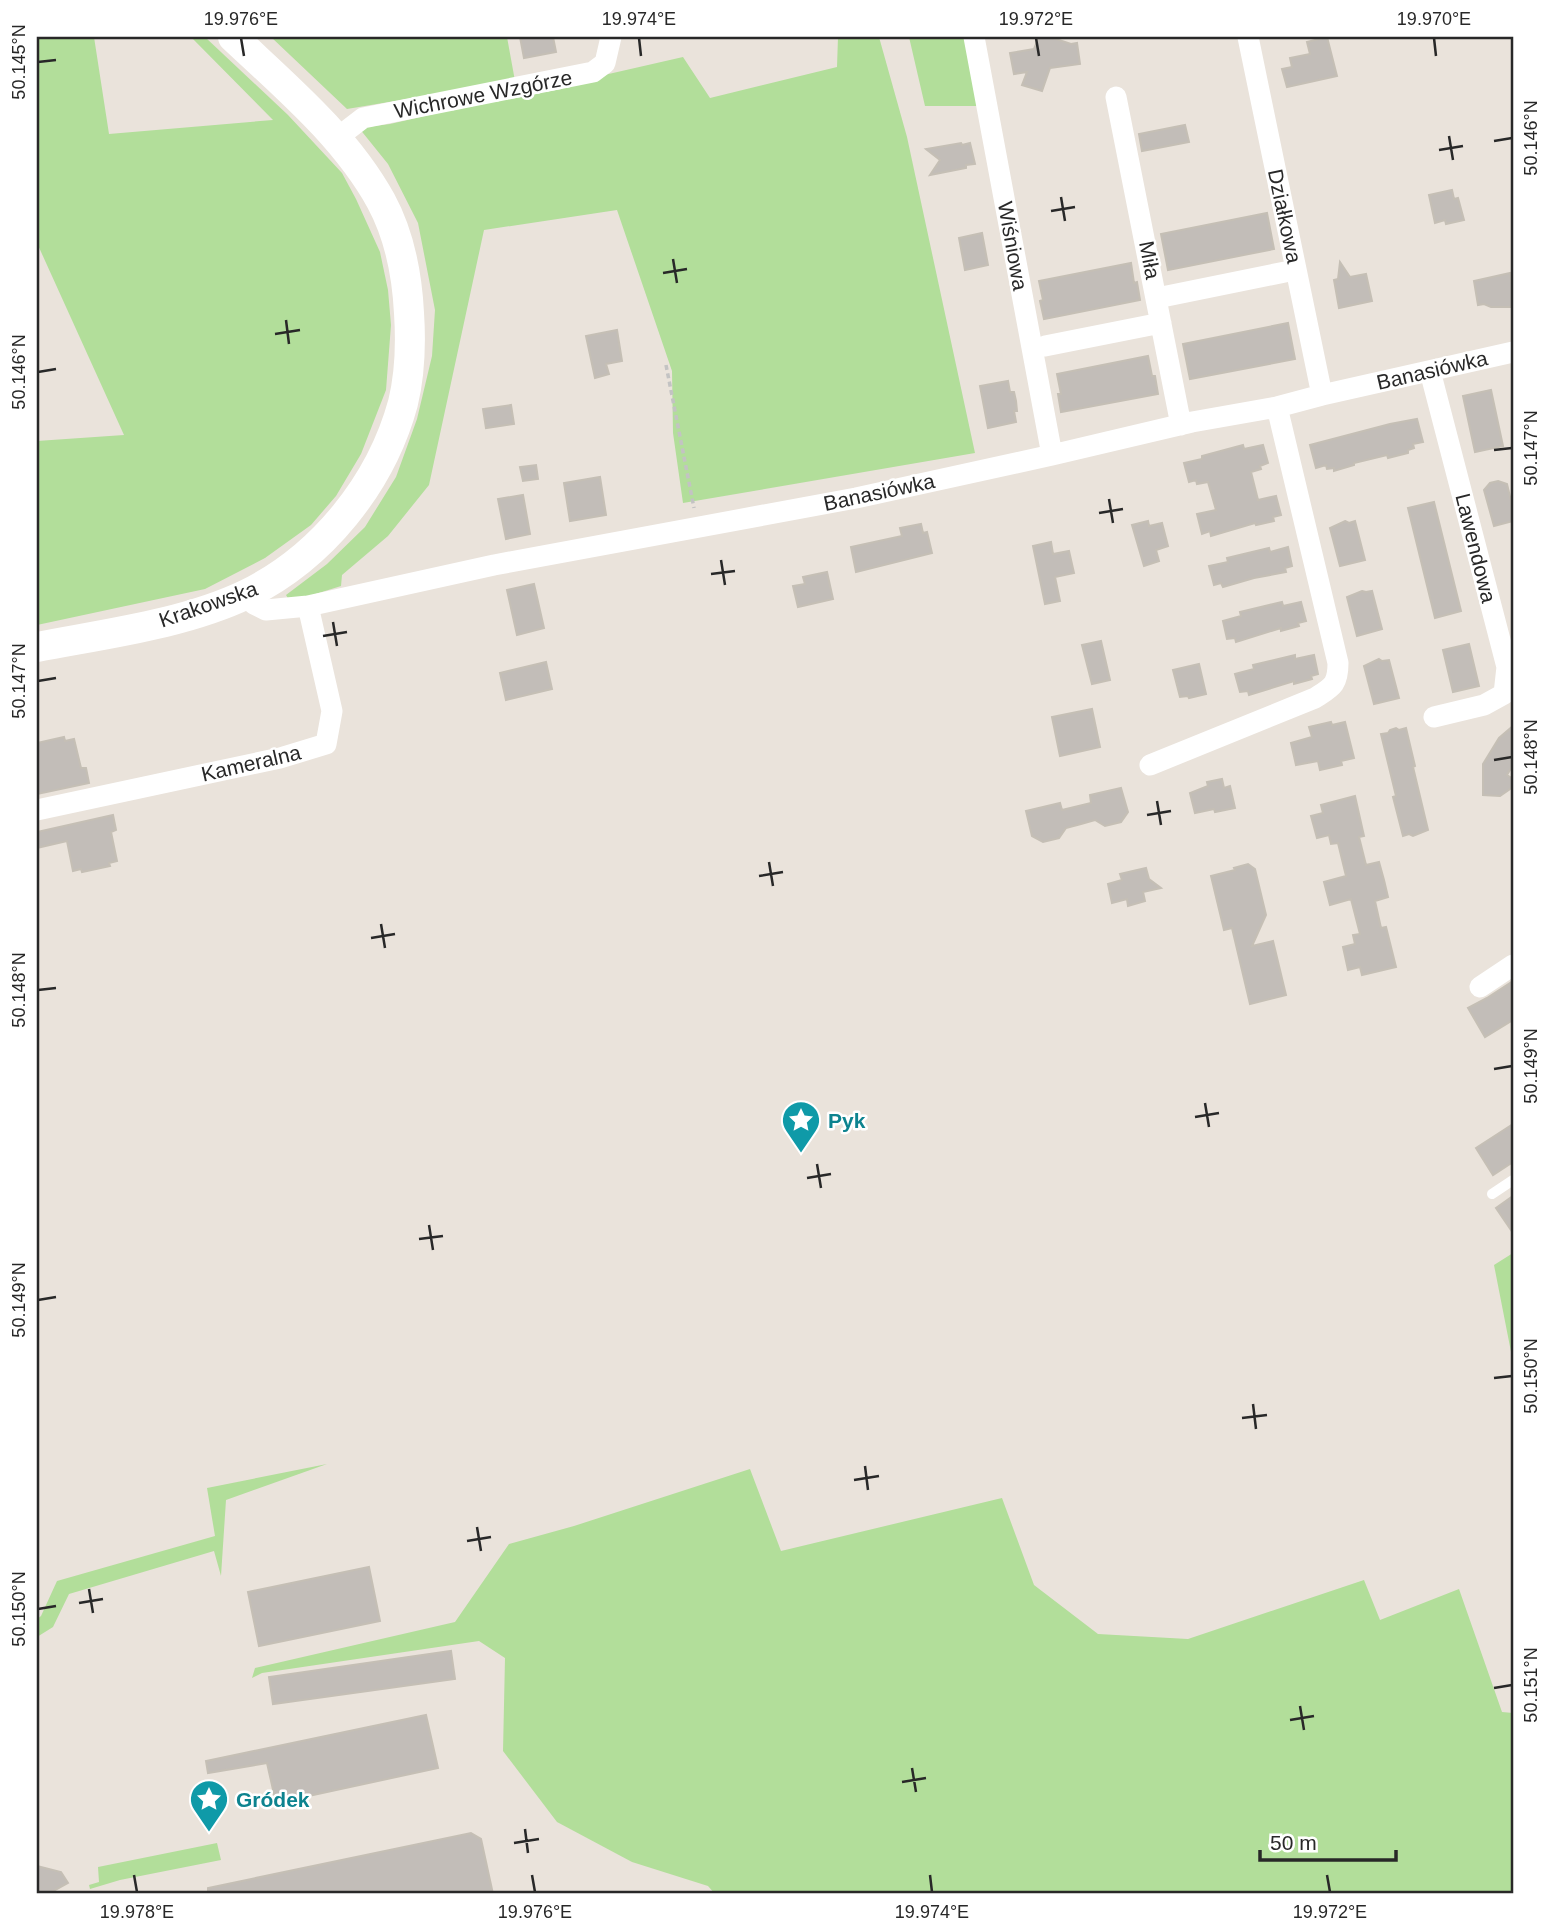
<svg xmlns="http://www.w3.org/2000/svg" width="1550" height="1931" font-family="Arial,sans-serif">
	<rect width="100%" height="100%" fill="#eae3db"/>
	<path fill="#b2de9a" d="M 37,37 L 94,37 L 109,134 L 273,120 L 191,37 L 205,37 L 288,115 L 342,173 L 356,199 L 380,252 L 388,290 L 391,325 L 386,390 L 361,454 L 336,496 L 311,525 L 265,558 L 205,589 L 37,625 L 37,441 L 124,435 L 37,243 Z
		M 271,37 L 507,37 L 515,81 L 347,109 Z
		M 838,37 L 879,37 L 907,137 L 975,453 L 683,503 L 673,433 L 672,371 L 617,210 L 484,230 L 429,485 L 388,536 L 342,575 L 341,586 L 290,602 L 286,595 L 327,564 L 365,527 L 396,477 L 417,419 L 432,356 L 435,310 L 418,223 L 388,164 L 359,128 L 390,124 L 683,57 L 710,98 L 837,67 Z
		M 909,37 L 981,37 L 994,106 L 925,106 Z
		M 1513,1253 L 1513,1362 L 1494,1265 Z
		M 327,1464 L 226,1500 L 221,1576 L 214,1551 L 69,1594 L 53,1627 L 37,1637 L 37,1619 L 41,1616 L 57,1581 L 215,1536 L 207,1488 Z
		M 750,1469 L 781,1551 L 1002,1498 L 1034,1585 L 1098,1634 L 1188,1639 L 1364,1580 L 1380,1620 L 1459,1589 L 1502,1712 L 1513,1713 L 1513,1892 L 1502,1894 L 715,1894 L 708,1886 L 632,1862 L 557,1822 L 503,1751 L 505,1658 L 479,1641 L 262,1673 L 252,1678 L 255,1668 L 455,1622 L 509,1544 L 574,1526 Z
		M 217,1843 L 221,1860 L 120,1880 L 90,1889 L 89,1885 L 99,1882 L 98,1867 Z"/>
	<path fill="#c2bdb8" stroke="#c5bfb5" stroke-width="2" d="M 520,37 L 553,37 L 556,52 L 524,58 Z
		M 1039,37 L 1050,37 L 1071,44 L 1077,43 L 1080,64 L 1050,68 L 1042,91 L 1022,85 L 1027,72 L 1014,74 L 1010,53 L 1034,49 Z
		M 1327,37 L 1337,76 L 1287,87 L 1282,69 L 1292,67 L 1290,58 L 1310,54 L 1307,42 Z
		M 1185,125 L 1189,142 L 1142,151 L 1139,134 Z
		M 961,143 L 962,145 L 970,143 L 975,164 L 966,165 L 966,168 L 930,175 L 940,160 L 926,149 Z
		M 1452,190 L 1454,199 L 1458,198 L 1464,220 L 1446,224 L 1445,220 L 1435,223 L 1429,195 Z
		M 1267,213 L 1274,249 L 1168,270 L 1161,234 Z
		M 982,233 L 988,265 L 965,270 L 959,238 Z
		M 1340,262 L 1350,277 L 1366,274 L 1372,301 L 1339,308 L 1334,280 L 1338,279 Z
		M 1131,263 L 1134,283 L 1137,282 L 1140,300 L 1044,319 L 1040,301 L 1043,300 L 1039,281 Z
		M 1510,273 L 1513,290 L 1513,307 L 1491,307 L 1484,304 L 1478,305 L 1474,281 Z
		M 1288,323 L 1295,359 L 1190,379 L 1183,344 Z
		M 617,330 L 622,361 L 606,364 L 609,374 L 595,378 L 586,336 Z
		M 1148,356 L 1152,376 L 1155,376 L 1158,394 L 1061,412 L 1058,394 L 1061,394 L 1057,374 Z
		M 1008,381 L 1010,392 L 1014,392 L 1016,401 L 1017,411 L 1014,411 L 1016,422 L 988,428 L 980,386 Z
		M 1491,390 L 1503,446 L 1475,452 L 1463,396 Z
		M 511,405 L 514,424 L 486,428 L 483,409 Z
		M 1417,419 L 1423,442 L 1413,444 L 1414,448 L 1408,450 L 1408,453 L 1388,458 L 1387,455 L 1354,463 L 1354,465 L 1334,471 L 1334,468 L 1327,469 L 1326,465 L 1316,468 L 1310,445 L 1390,424 Z
		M 1243,445 L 1244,449 L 1263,445 L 1268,463 L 1260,466 L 1261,469 L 1251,472 L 1258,500 L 1276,496 L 1281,515 L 1273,517 L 1274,521 L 1256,525 L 1255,523 L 1211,536 L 1210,531 L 1202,534 L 1197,514 L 1216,510 L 1208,482 L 1197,484 L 1196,480 L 1189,482 L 1184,463 L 1202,459 L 1202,456 Z
		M 536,465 L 538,479 L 523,481 L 520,467 Z
		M 600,477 L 606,515 L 570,521 L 564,483 Z
		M 1498,481 L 1507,484 L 1513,509 L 1513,521 L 1494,526 L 1484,490 L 1490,483 Z
		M 523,495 L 530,534 L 506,539 L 498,499 Z
		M 1434,502 L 1461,611 L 1435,618 L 1408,508 Z
		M 1148,521 L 1149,526 L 1162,523 L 1168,546 L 1156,550 L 1159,561 L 1144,566 L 1132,525 Z
		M 1345,521 L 1349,523 L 1355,521 L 1365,560 L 1340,566 L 1330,528 Z
		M 921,524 L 923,533 L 927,532 L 932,553 L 856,572 L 851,547 L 902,536 L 900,528 Z
		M 1051,542 L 1053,554 L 1069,551 L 1074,573 L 1055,577 L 1060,601 L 1045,604 L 1033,546 Z
		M 1288,547 L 1292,566 L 1285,568 L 1286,572 L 1254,578 L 1223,587 L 1221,583 L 1214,585 L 1209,566 L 1228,562 L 1227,558 L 1269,548 L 1270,552 Z
		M 827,572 L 833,599 L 798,607 L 793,586 L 805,584 L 803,577 Z
		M 534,584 L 544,628 L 517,635 L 507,590 Z
		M 1362,591 L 1366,592 L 1372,591 L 1382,629 L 1357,636 L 1347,597 Z
		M 1282,602 L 1283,606 L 1301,602 L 1306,621 L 1298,623 L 1299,626 L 1281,631 L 1281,628 L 1236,642 L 1235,638 L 1227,639 L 1223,621 L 1241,616 L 1240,612 Z
		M 1101,641 L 1110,680 L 1092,684 L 1082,645 Z
		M 1469,644 L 1479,686 L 1453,692 L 1443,650 Z
		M 1295,655 L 1295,659 L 1314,655 L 1318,674 L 1311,676 L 1312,679 L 1294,684 L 1294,681 L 1249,695 L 1248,691 L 1240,692 L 1235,674 L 1254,669 L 1253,665 Z
		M 1379,659 L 1382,661 L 1389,660 L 1399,698 L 1374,704 L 1364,666 Z
		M 546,662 L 552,689 L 506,700 L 500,673 Z
		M 1199,664 L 1206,694 L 1189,698 L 1188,696 L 1180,697 L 1173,670 Z
		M 1092,709 L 1100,747 L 1060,756 L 1052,717 Z
		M 1331,722 L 1332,725 L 1345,722 L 1354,758 L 1341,761 L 1342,765 L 1320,770 L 1318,761 L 1296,765 L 1291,743 L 1312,737 L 1309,727 Z
		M 1513,726 L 1513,765 L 1507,775 L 1513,779 L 1513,787 L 1500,796 L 1483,795 L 1483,764 L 1499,738 Z
		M 1396,728 L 1399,730 L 1406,728 L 1415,766 L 1413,767 L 1428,830 L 1413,836 L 1409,834 L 1403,836 L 1393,797 L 1396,796 L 1381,734 L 1388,733 L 1390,730 Z
		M 64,737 L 65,741 L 74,739 L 81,768 L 86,768 L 89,783 L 37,794 L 37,743 Z
		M 1222,779 L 1224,788 L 1230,786 L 1235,808 L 1215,812 L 1214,809 L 1195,813 L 1190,793 L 1208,786 L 1207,782 Z
		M 1121,788 L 1128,812 L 1121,822 L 1105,826 L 1095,820 L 1081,824 L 1066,828 L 1059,838 L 1043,842 L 1032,836 L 1026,811 L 1060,803 L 1062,810 L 1091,803 L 1090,795 Z
		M 1355,796 L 1364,836 L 1359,837 L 1366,865 L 1379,862 L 1384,880 L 1388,897 L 1375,901 L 1381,928 L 1386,927 L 1396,967 L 1362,975 L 1360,967 L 1348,970 L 1343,947 L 1355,944 L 1353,935 L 1360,934 L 1351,899 L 1330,905 L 1324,882 L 1346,876 L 1338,843 L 1331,844 L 1329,835 L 1317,838 L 1311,816 L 1323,813 L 1321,805 Z
		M 113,815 L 116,830 L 111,832 L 117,861 L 109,863 L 110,866 L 82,872 L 81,869 L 73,871 L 67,841 L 37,848 L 37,832 Z
		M 1248,864 L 1255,869 L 1266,915 L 1252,946 L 1273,941 L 1286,995 L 1250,1004 L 1232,928 L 1224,930 L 1211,876 L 1235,870 L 1234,868 Z
		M 1146,868 L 1149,879 L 1161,888 L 1143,892 L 1145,901 L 1128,906 L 1127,899 L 1112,903 L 1108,884 L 1122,880 L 1120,874 Z
		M 1513,981 L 1513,1020 L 1485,1037 L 1468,1008 L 1487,998 Z
		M 1513,1124 L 1513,1162 L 1493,1175 L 1476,1148 Z
		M 1513,1196 L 1513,1233 L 1496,1208 Z
		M 369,1567 L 380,1621 L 259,1646 L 248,1592 Z
		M 451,1651 L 455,1679 L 273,1704 L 269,1677 Z
		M 426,1715 L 438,1768 L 276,1803 L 267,1763 L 208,1773 L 206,1761 Z
		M 471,1833 L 481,1839 L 493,1894 L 208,1894 L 208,1888 Z
		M 37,1866 L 61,1872 L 68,1883 L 48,1894 L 37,1894 Z"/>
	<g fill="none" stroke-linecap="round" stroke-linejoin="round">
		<path stroke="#c3c3c3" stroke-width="3.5" stroke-dasharray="5 3.5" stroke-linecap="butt" d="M 666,365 L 694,508"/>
		<path stroke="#fff" stroke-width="10" d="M 1492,1194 L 1513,1180"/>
		<path stroke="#fff" stroke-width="21" d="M 974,37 L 1052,455
			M 1248,37 L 1322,395
			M 1116,97 L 1181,425
			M 337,138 L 363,118 L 593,72 L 605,63 L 611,37
			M 1157,298 L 1285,272
			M 1045,346 L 1161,323
			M 1430,371 L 1507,667 L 1504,694 L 1484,705 L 1434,717
			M 245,595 L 254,604 L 266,610 L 308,606 L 494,565 L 856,498 L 1052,455 L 1192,422 L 1277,407 L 1322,395 L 1513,352
			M 1150,765 L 1315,698 C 1332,687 1338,685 1338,663 L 1277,407
			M 37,810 L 280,758 L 326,744 L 332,711 L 308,606
			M 1480,987 L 1513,965"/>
		<path stroke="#fff" stroke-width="30" d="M 37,647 C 104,634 185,624 247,594 C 322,557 381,484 403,403 C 410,374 411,343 409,313 C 407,274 400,236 381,201 C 345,136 286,87 233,37"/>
	</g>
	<path fill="none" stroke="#282828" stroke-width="2.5" d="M 241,38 L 244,56M 639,38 L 641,56M 1036,38 L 1039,56M 1434,38 L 1436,56M 38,62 L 56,60M 1449,136 L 1453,160M 1494,141 L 1512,138M 1439,150 L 1463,146M 1061,197 L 1065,221M 1051,211 L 1075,207M 673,259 L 677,283M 663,273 L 687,269M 286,320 L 289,344M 275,334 L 300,330M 38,372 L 56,369M 1494,450 L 1512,448M 1109,499 L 1113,523M 1099,513 L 1123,509M 721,560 L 725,585M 711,574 L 735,571M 333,622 L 337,646M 323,636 L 347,632M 38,681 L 56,678M 1494,760 L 1512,757M 1157,801 L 1161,825M 1147,815 L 1171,811M 769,862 L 773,886M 759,876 L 783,872M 381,924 L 385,948M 371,938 L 395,934M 38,990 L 56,988M 1494,1069 L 1512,1066M 1205,1103 L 1209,1127M 1195,1117 L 1219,1113M 817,1164 L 821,1188M 807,1178 L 831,1174M 429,1225 L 433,1250M 419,1239 L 443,1236M 38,1300 L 56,1297M 1494,1378 L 1512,1376M 1253,1404 L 1256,1429M 1242,1418 L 1267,1415M 865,1466 L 868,1490M 854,1480 L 879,1476M 477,1527 L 481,1551M 467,1541 L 491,1537M 89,1589 L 93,1613M 79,1603 L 103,1599M 38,1609 L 56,1606M 1494,1688 L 1512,1685M 1300,1706 L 1304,1730M 1290,1720 L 1314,1716M 912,1768 L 916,1792M 902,1782 L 926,1778M 525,1829 L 528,1853M 514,1843 L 539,1839M 134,1875 L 137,1892M 532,1875 L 535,1892M 930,1875 L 932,1892M 1327,1875 L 1330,1892"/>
	<defs>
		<g id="sight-pin" transform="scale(2.0125)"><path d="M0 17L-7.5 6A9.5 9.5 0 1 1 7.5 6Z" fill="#0f9aa8" stroke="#fff"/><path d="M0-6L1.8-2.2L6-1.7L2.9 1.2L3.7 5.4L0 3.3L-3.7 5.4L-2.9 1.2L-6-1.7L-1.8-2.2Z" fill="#fff"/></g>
	</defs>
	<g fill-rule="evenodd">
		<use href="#sight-pin" x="801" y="1120"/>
		<use href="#sight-pin" x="209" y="1799"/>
	</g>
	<g text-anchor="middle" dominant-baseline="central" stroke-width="5" stroke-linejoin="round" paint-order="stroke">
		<g font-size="21" fill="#282828" stroke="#fff">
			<text transform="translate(483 94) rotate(-11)">Wichrowe Wzgórze</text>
			<text transform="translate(1285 216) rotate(78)">Działkowa</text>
			<text transform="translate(1013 246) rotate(80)">Wiśniowa</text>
			<text transform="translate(1150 260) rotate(79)">Miła</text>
			<text transform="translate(1432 370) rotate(-13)">Banasiówka</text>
			<text transform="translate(879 492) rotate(-12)">Banasiówka</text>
			<text transform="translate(1476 548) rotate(76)">Lawendowa</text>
			<text transform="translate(208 604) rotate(-19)">Krakowska</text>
			<text transform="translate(251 763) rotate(-13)">Kameralna</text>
		</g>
		<g font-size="21" font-weight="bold" fill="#0d838f" stroke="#fff" text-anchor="start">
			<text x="828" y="1120">Pyk</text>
			<text x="236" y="1799">Gródek</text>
		</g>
	</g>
	<rect width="1550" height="1931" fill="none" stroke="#ffffff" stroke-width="77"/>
	<path d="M1260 1850v10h136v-10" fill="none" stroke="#282828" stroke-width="3.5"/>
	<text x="1270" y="1850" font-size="21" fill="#282828" stroke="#ffffff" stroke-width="5" paint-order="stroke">50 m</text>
	<rect x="38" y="38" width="1474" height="1854" fill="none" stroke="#282828" stroke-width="2.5"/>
	<g font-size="18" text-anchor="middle" fill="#282828">
		<text x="241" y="25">19.976°E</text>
		<text x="639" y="25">19.974°E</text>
		<text x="1036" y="25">19.972°E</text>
		<text x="1434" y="25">19.970°E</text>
		<text transform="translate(19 62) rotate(-90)" y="6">50.145°N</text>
		<text transform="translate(1531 138) rotate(-90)" y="6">50.146°N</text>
		<text transform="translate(19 372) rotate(-90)" y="6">50.146°N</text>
		<text transform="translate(1531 448) rotate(-90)" y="6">50.147°N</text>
		<text transform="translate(19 681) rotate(-90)" y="6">50.147°N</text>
		<text transform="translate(1531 757) rotate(-90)" y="6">50.148°N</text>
		<text transform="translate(19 990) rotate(-90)" y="6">50.148°N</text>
		<text transform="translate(1531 1066) rotate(-90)" y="6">50.149°N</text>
		<text transform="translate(19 1300) rotate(-90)" y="6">50.149°N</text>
		<text transform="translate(1531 1376) rotate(-90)" y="6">50.150°N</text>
		<text transform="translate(19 1609) rotate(-90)" y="6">50.150°N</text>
		<text transform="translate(1531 1685) rotate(-90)" y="6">50.151°N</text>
		<text x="137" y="1918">19.978°E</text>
		<text x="535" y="1918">19.976°E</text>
		<text x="932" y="1918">19.974°E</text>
		<text x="1330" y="1918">19.972°E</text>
	</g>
</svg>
